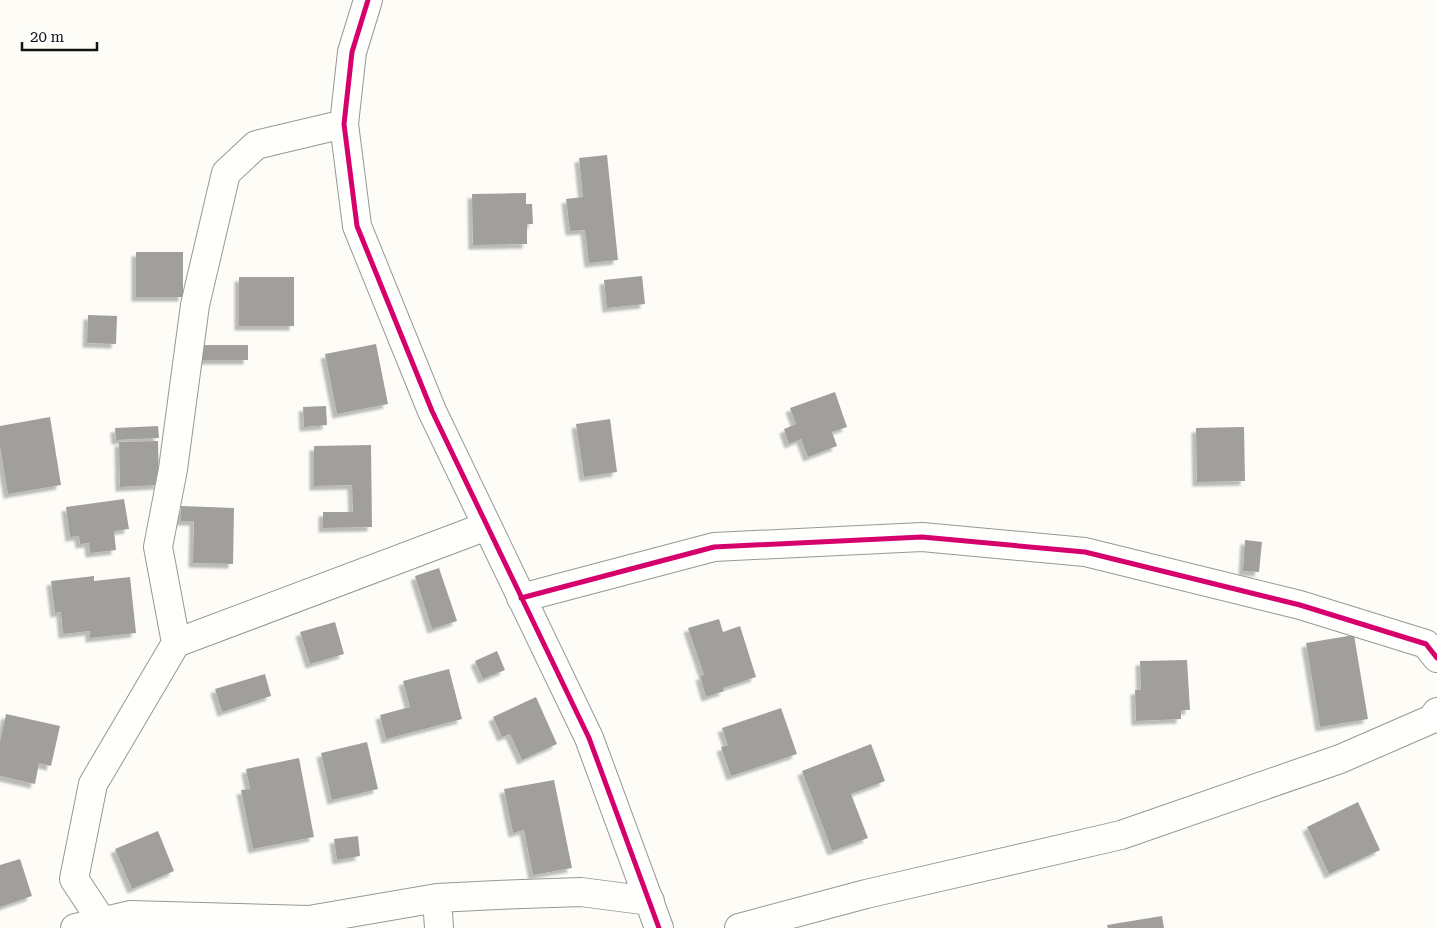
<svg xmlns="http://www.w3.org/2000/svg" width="1437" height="928" font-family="'Roboto Serif',serif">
	<defs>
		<filter id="shadow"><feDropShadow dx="-4.5" dy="4.5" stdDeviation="1" flood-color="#0004"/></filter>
	</defs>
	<rect width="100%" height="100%" fill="#fdfcf7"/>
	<path fill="#a19f9c" filter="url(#shadow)" d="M 607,155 L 618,260 L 589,263 L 585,230 L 570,231 L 566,199 L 583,197 L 579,158 Z
		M 526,193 L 526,204 L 532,204 L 533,224 L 527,224 L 527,244 L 473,245 L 472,194 Z
		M 136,252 L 183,252 L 183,297 L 136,297 Z
		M 642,276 L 645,304 L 607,308 L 604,280 Z
		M 239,277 L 294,277 L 294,326 L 239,326 Z
		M 88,315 L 117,316 L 116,344 L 87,343 Z
		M 376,344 L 388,404 L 337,414 L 325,354 Z
		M 200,345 L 248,345 L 248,360 L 200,360 Z
		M 835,392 L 847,427 L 832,432 L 837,446 L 808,457 L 801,439 L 789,444 L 784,429 L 796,424 L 790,408 Z
		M 326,406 L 327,425 L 304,427 L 303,407 Z
		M 50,417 L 61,485 L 8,494 L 0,447 L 0,426 Z
		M 610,419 L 617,472 L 584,477 L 576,424 Z
		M 158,426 L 159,438 L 116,440 L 115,428 Z
		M 1244,427 L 1245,481 L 1197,482 L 1196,428 Z
		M 158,441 L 159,485 L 120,487 L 119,442 Z
		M 371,445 L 372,527 L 323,528 L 323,512 L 353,512 L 352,485 L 314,486 L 314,446 Z
		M 124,499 L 129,529 L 114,531 L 116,550 L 90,553 L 89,543 L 80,544 L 79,536 L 70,537 L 66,507 Z
		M 181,506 L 234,508 L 233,564 L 193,563 L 194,521 L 181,521 Z
		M 1245,540 L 1262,542 L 1259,572 L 1243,571 Z
		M 439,568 L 457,621 L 432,629 L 415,576 Z
		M 94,576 L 94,581 L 130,577 L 136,633 L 90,638 L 90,631 L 63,634 L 61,612 L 55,613 L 51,581 Z
		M 719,619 L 723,632 L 740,626 L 756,677 L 723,688 L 724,691 L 706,697 L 700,676 L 704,675 L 688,628 Z
		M 335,622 L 344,654 L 310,664 L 300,632 Z
		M 1354,635 L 1368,719 L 1320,727 L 1306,643 Z
		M 497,651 L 505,670 L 483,679 L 475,661 Z
		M 1187,660 L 1190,710 L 1181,710 L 1181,719 L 1136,721 L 1135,690 L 1141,690 L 1140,661 Z
		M 449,669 L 462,719 L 386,739 L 380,715 L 410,707 L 403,681 Z
		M 265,674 L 271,696 L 222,712 L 215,689 Z
		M 536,697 L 557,744 L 522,760 L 510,734 L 502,737 L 493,717 Z
		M 781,708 L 797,754 L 731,776 L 721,747 L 728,745 L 722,728 Z
		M 6,714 L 60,726 L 51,766 L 39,763 L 35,784 L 0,776 L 0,742 Z
		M 367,742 L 378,789 L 332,800 L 321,753 Z
		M 871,744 L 885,781 L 851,794 L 868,838 L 832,851 L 802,771 Z
		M 299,758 L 314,837 L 253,849 L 241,790 L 250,789 L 246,769 Z
		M 554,780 L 572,868 L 533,875 L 524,830 L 513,833 L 504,789 Z
		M 1358,802 L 1380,850 L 1329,874 L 1307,827 Z
		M 158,831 L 174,871 L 132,889 L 115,849 Z
		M 358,836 L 360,856 L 337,860 L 334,839 Z
		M 20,859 L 32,896 L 0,907 L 0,865 Z
		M 1162,916 L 1164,928 L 1108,928 L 1107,925 Z"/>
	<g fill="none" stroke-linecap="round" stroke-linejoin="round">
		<g stroke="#979795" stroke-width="30">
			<path id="minor" d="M 368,0 L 352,52 L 344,124 L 357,226 L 432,411 L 589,738 L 659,928
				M 521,598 L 714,547 L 922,537 L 1085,552 L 1300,605 L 1426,644 L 1437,658
				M 176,643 L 158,547 L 173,469 L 195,305 L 226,173 L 256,145 L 344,124
				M 437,898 L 439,928
				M 101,920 L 74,879 L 93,784 L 176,643 L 487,526
				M 75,928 L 130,915 L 309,920 L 437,898 L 497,895 L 581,892 L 650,901
				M 739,928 L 866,894 L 1121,835 L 1340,759 L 1432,719 L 1437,712"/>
		</g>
		<use href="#minor" stroke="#fffffe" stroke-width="28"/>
		<g stroke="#fff" stroke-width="8">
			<path id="cycleway" d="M 368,0 L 352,52 L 344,124 L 357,226 L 432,411 L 589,738 L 659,928
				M 521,598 L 714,547 L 922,537 L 1085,552 L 1300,605 L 1426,644 L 1437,658"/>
		</g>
		<use href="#cycleway" stroke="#d6006c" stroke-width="5"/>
	</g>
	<path d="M22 42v8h75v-8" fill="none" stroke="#111111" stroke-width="2.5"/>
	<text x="30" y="42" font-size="15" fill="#111111" stroke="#ffffff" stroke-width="4" paint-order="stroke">20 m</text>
</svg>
